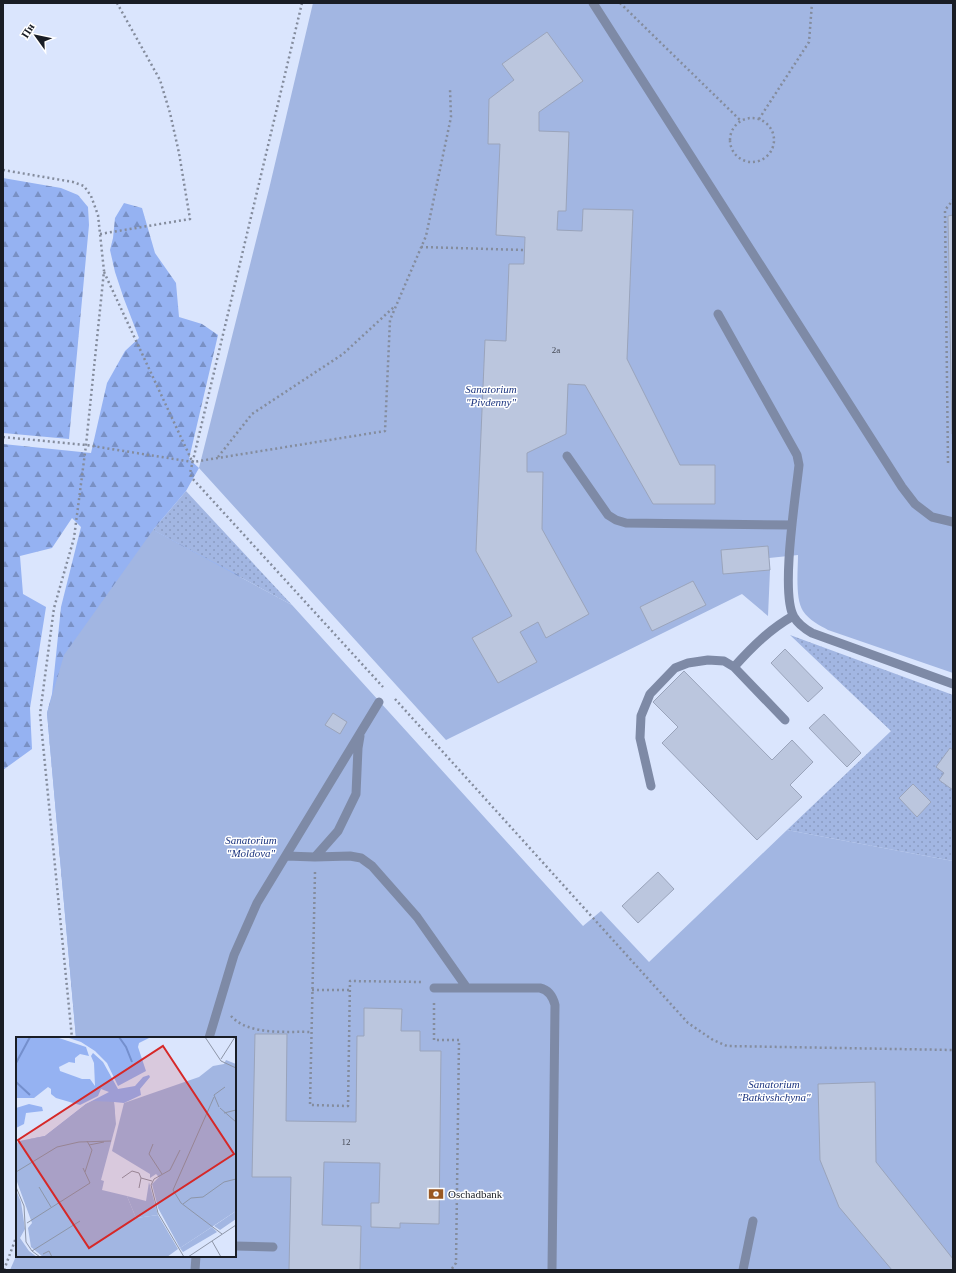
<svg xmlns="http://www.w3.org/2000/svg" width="956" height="1273" font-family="Georgia,serif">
	<defs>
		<pattern id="grass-dots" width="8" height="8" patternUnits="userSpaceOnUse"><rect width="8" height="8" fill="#a2b6e2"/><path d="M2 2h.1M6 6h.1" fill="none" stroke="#8b9cc2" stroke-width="1.8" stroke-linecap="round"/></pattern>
		<pattern id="forest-firs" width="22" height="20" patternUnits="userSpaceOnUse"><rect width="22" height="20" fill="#95b2f2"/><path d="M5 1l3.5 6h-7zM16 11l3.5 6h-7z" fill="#7990c4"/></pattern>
	</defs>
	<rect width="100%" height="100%" fill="#dae5fd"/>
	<path fill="url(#grass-dots)" d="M 186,491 L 292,605 L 153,530 Z
		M 790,635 L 953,695 L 953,861 L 787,830 L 891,731 Z"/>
	<path fill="url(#forest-firs)" d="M 3,178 L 61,188 L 78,195 L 88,207 L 89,225 L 69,439 L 3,433 Z
		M 124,203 L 142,208 L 155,253 L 176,283 L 179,317 L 202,324 L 218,335 L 189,459 L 199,468 L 186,491 L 153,530 L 240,576 L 76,1038 L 47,713 L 52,694 L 61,607 L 81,527 L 72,518 L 52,548 L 20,556 L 23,594 L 46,607 L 30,708 L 32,749 L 3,770 L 3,444 L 91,453 L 107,383 L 125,351 L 139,338 L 124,299 L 115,272 L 110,250 L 113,238 L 115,218 Z"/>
	<path fill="#a2b6e2" d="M 313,3 L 953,3 L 953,673 L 828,630 C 819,625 809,620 803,611 C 795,599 798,570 798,555 L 769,558 L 770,570 L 768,616 L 742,594 L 446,740 L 199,468 L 269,189 Z
		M 153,530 L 292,605 L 583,926 L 601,911 L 649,962 L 787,830 L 953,861 L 953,1270 L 10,1270 L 17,1254 L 17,1256 L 235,1256 L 235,1038 L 76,1038 L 47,713 L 64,655 Z"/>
	<path fill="#bbc6de" stroke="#9aa4bb" d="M 547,32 L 583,81 L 539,112 L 539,131 L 569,132 L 566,211 L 558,211 L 557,230 L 582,231 L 583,209 L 633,210 L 627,359 L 680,465 L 715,465 L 715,504 L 653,504 L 585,385 L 568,384 L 566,434 L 527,453 L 527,472 L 543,472 L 542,529 L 589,614 L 546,638 L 538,622 L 520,632 L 537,662 L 498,683 L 472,638 L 512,616 L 476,551 L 485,340 L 506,341 L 509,264 L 524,264 L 525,237 L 496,235 L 500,144 L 488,144 L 489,99 L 514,80 L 502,64 Z
		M 953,215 L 953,434 L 952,434 L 948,216 Z
		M 768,546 L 770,570 L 723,574 L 721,550 Z
		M 693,581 L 706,605 L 652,631 L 640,607 Z
		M 785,649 L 823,688 L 808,702 L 771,663 Z
		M 684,671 L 772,760 L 792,740 L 813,762 L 790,785 L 802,797 L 757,840 L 662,743 L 678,727 L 653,702 Z
		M 333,713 L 347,722 L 340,734 L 325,725 Z
		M 824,714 L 861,753 L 847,767 L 809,728 Z
		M 950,748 L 953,750 L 953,790 L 939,780 L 944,773 L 936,767 Z
		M 913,784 L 931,802 L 917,817 L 899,798 Z
		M 658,872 L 674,889 L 638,923 L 622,906 Z
		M 364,1008 L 402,1009 L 401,1031 L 420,1031 L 420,1051 L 441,1051 L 439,1224 L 400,1223 L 400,1228 L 371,1227 L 371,1203 L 379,1203 L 380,1163 L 324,1162 L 322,1225 L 361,1226 L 360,1270 L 289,1270 L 291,1177 L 252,1177 L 255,1034 L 287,1034 L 286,1121 L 356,1122 L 357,1036 L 364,1036 Z
		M 875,1082 L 876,1162 L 953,1259 L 953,1270 L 892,1270 L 839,1207 L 820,1160 L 818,1084 Z"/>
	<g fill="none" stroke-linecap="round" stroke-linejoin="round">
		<path stroke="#848c9d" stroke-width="2.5" stroke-dasharray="2 3" stroke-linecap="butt" d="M 302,3 L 190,473 L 192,478 L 383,687
			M 620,3 L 741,121
			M730 140a22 22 0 1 1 44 0a22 22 0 1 1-44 0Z
			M 759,119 L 809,42 L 812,3
			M 3,170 L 73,182 L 84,186 L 91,196 L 98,215 L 104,271 L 86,445 L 74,538 L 54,608 L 40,714 L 72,1038
			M 100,234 L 190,219 L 179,153 L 170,113 L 160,80 L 117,3
			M 421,247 L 524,250
			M 104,272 L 192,461
			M 3,437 L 86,445 L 193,462 L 385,431 L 390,320 L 426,236 L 451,117 L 450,89
			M 218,457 L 252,414 L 343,354 L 395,306
			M 948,463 L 945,210 L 953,200
			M 395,699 L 688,1023 L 713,1040 L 727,1046 L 953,1050
			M 315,872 L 310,1105 L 348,1106 L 350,981 L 421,982
			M 312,990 L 350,990
			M 434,1003 L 434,1040 L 459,1040 L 456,1263 L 451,1270
			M 231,1016 C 249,1036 287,1031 312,1032
			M 4,1270 L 17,1235"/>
		<path stroke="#7e8aa6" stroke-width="9" d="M 593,3 L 902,487 L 915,504 L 932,517 L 953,522
			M 718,314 L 797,455 L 799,465 C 796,494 780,594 794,617 C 798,624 805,629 812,633 L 953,684
			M 567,456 L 608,515 L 616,520 L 626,523 L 792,525
			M 785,720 L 734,667 C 752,647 770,629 793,616
			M 651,786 L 640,738 L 641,716 L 650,694 L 675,668 L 688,663 L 708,660 L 724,661 L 734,667
			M 286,856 L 315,857 L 350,856 L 361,858 L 372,866 L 417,917 L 467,988
			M 315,857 L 338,831 L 356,794 L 358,748 L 360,736
			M 434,988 L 540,988 C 549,990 553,997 555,1005 L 552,1270
			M 209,1038 L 234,955 L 257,903 L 379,702
			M 235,1246 L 273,1247
			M 195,1270 L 196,1256
			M 743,1270 L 753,1221"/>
	</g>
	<defs>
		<g id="bank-bare" transform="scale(1.2)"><path d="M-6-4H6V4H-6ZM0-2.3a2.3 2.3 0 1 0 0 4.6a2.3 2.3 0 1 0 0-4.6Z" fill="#995823" stroke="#fff" stroke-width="2.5" paint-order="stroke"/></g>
	</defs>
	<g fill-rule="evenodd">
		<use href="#bank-bare" x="436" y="1194"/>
	</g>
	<g text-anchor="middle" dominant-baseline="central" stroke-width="3" stroke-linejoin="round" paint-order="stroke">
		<g font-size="9" fill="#424753">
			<text x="556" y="350">2а</text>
			<text x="346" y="1142">12</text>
		</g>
		<g font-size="11" font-style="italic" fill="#1d3680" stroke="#fff">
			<text x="491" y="389">Sanatorium<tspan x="491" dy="13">"Pivdenny"</tspan></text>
			<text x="251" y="840">Sanatorium<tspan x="251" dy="13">"Moldova"</tspan></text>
			<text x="774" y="1084">Sanatorium<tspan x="774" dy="13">"Batkivshchyna"</tspan></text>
		</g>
		<g font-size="11" fill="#191d25" stroke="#fff" text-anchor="start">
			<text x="448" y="1194">Oschadbank</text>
		</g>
	</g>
	<g transform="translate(16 1037)">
		<rect width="220" height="220" fill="#dae5fd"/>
		<path d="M 133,145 L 142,178 L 120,181 L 111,159 L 130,164 ZM 220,174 L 220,182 L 204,193 L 198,189 ZM 196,190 L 201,195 L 167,215 L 164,211 Z" fill="#a2b6e2"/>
		<path d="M 0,0 L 40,0 L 70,10 L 73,19 L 64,17 L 59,21 L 59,26 L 53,25 L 43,30 L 44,34 L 66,42 L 74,42 L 79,49 L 78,26 L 75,19 L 77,16 L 87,25 L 102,52 L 119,49 L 127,40 L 133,38 L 134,40 L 124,52 L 125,58 L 108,66 L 98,65 L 99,78 L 82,92 L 9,103 L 29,99 L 70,67 L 93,55 L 85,52 L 82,59 L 64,68 L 40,61 L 35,57 L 35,52 L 32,50 L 18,61 L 0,61 ZM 50,0 L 135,0 L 123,6 L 122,10 L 130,34 L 102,49 L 91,26 L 79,14 L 65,5 ZM 13,67 L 26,70 L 27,74 L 10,76 L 8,87 L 0,91 L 0,71 Z" fill="#95b2f2"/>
		<path d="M 210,23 L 220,27 L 220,174 L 164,211 L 142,171 L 136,147 L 143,140 L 140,137 L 134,141 L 134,137 L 96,114 L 108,66 L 183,40 L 197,29 L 208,27 ZM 77,64 L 98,65 L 100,87 L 85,143 L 88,144 L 86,153 L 111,159 L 120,181 L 142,178 L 162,212 L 151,220 L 27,220 L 15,210 L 12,191 L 16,186 L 0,142 L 0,107 L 3,104 L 29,99 L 70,67 ZM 0,153 L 5,165 L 9,192 L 4,201 L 13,214 L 21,220 L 0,220 Z" fill="#a2b6e2"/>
		<path fill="none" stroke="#748fcd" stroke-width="2" d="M 103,0 L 110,10 L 116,25M 0,26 L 14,0M 0,45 L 14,58"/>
		<path fill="none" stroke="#8d95a7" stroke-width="1" d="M 189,0 L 205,24 L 220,31M 205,22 L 219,0M 198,60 L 157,153 L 165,166 L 206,197M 203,70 L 198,58 L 209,50M 204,71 L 220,85M 208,76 L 220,73M 137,107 L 133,117 L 146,137M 73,108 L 88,105M 164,113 L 154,133 L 138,142 L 135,148 L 142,176 L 168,220M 0,135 L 41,110 L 63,105 L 95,104M 69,135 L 76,113 L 71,104M 106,141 L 116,134 L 123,136 L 125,141M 0,150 L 8,169 L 10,205 L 16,214 L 24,220M 23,150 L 35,170M 123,151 L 125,141 L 136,144M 167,167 L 175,161 L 187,160 L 208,145 L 220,142M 11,186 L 74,146 L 67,131M 196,204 L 205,220M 16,214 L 64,184M 27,217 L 33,214 L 36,220M 172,220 L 220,188"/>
		<path fill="#d62828" fill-opacity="0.15" stroke="#d62828" stroke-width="2" d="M 147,9 L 218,117 L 73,211 L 2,103 Z"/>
		<rect width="220" height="220" fill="none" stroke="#191d25" stroke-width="2"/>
	</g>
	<rect width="956" height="1273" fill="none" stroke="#191d25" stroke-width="8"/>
	<g transform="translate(36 36) rotate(303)" stroke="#ffffff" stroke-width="3" paint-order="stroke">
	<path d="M0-3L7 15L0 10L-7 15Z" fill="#191d25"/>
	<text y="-6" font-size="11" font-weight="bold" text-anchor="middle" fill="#191d25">Пн</text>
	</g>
</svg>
